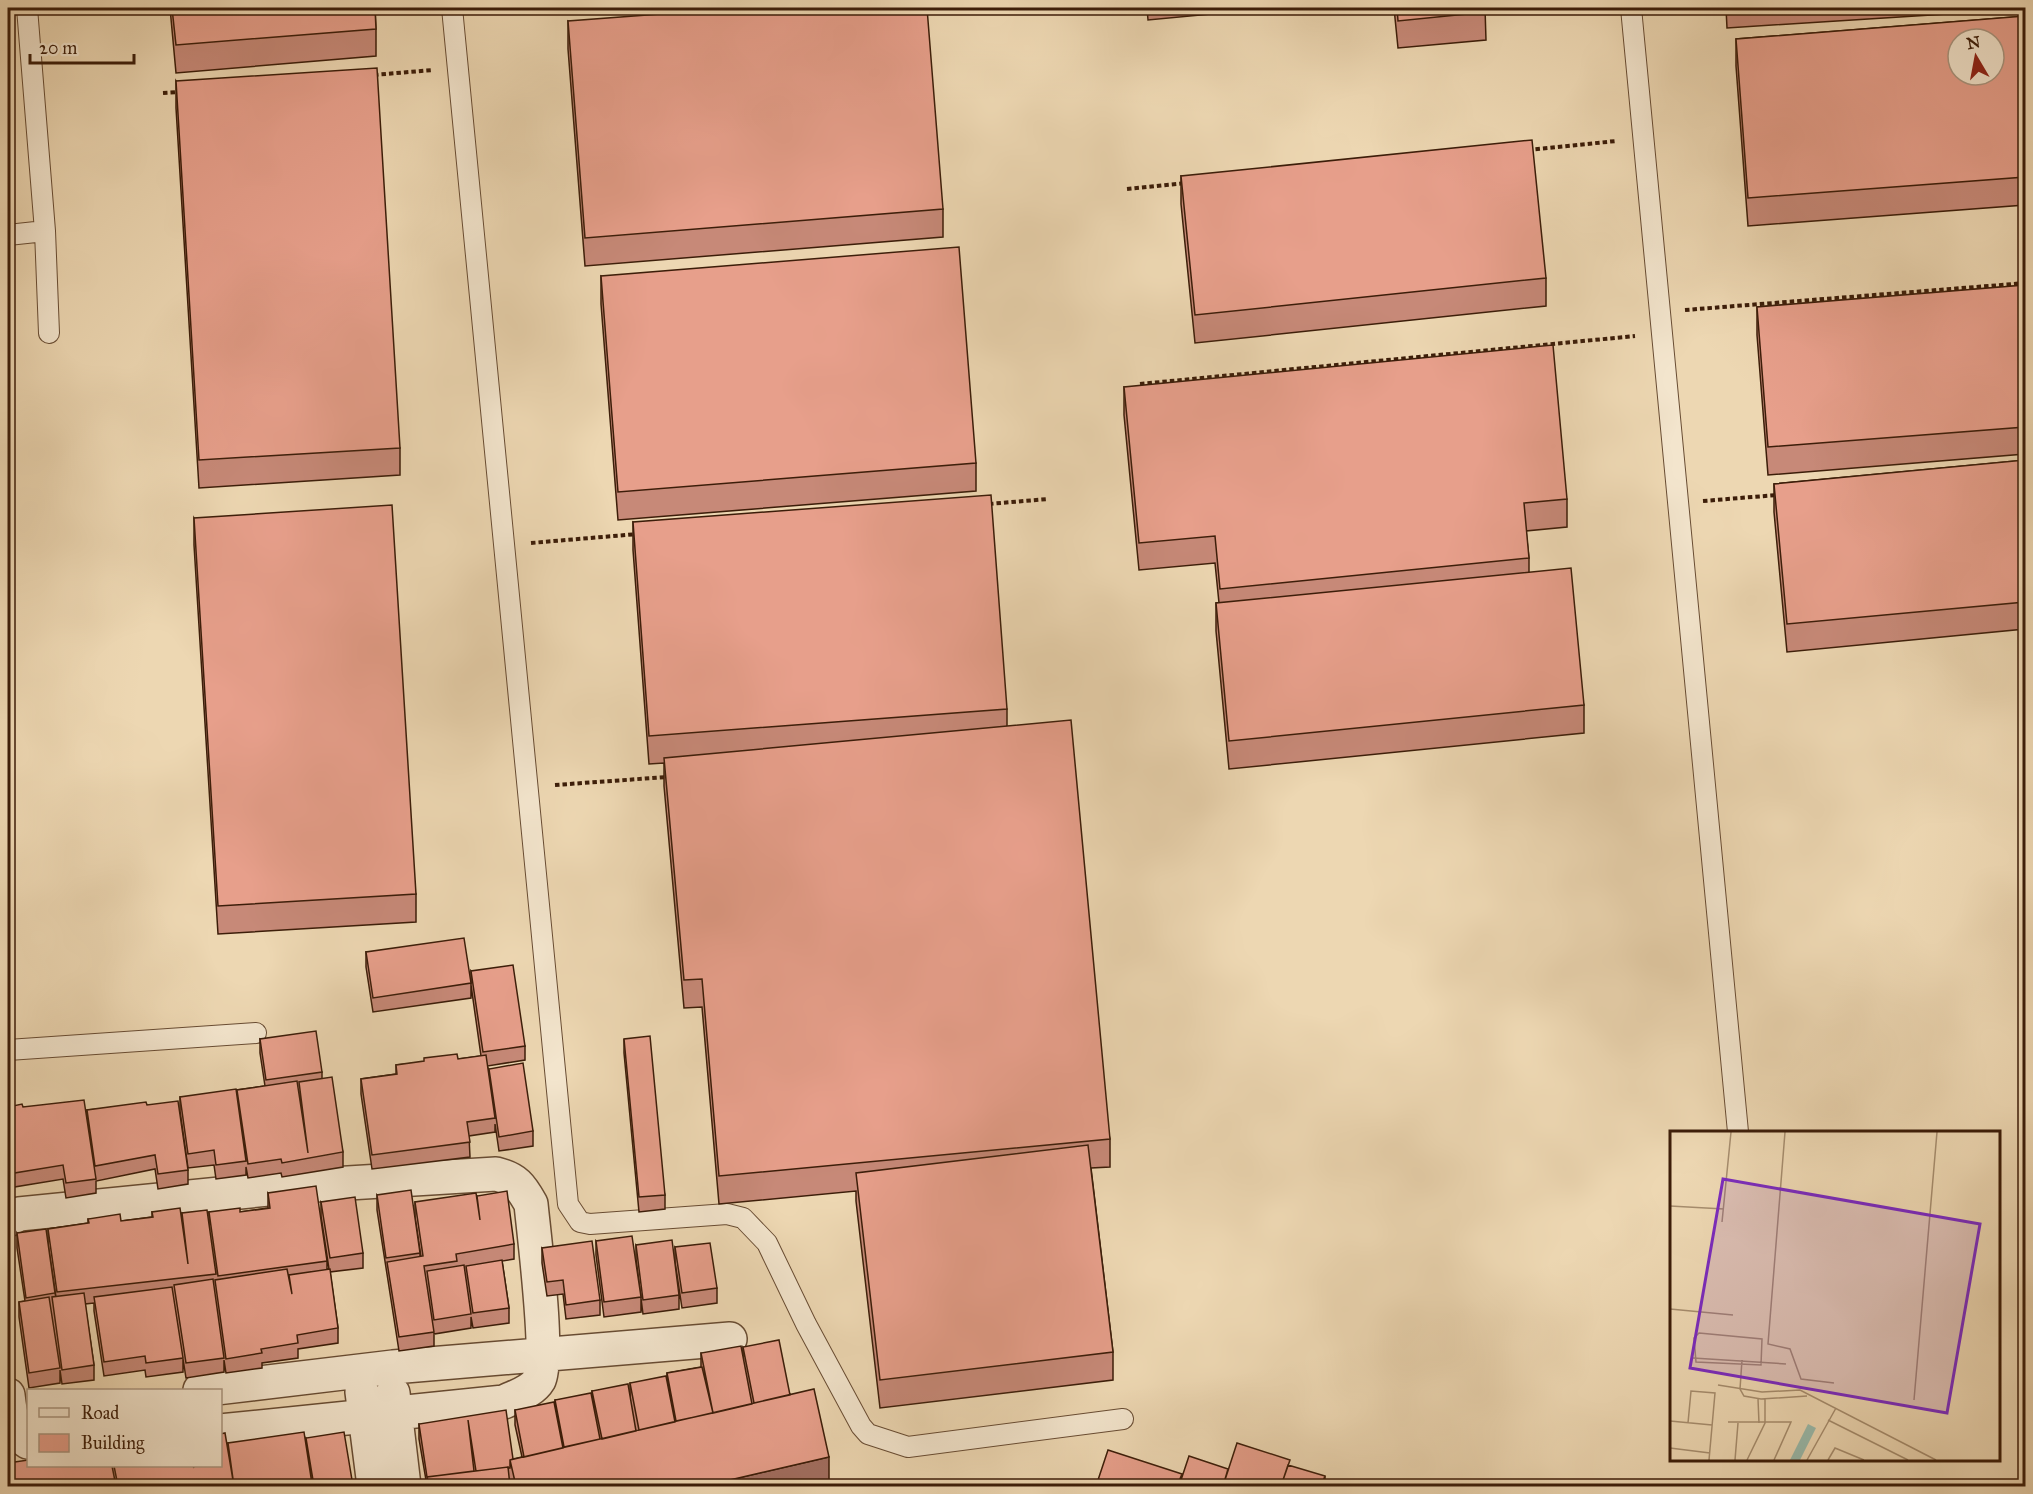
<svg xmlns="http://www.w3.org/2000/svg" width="2033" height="1494" font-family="'IM FELL Great Primer',serif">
	<rect width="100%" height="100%" fill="#edd7b2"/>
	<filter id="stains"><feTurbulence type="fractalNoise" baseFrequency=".00333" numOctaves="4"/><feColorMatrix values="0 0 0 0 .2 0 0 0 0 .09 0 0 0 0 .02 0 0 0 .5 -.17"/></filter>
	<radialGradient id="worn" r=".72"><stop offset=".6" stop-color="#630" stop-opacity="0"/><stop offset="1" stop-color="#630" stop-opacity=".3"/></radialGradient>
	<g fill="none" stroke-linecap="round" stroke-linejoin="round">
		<g stroke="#684c33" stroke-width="22">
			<path id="service" d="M 27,8 L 45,231 L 49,333
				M 452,8 L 568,1204 L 580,1222 L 590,1224 L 727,1214 L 743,1218 L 767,1243 L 806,1324 L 861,1426 L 868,1434 L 908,1447 L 1123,1419
				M 1631,8 L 1738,1132
				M 8,235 L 45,231
				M 8,1050 L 256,1033"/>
		</g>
		<g stroke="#684c33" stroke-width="36">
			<path id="minor" d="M 8,1220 L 19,1214 L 299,1186 L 496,1174 C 516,1179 521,1186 531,1204 C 534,1235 550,1360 539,1380 C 532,1392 516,1396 504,1402 L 220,1431
				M 200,1390 L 393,1367 L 730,1339
				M 362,1392 L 374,1486
				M 393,1393 L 404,1486
				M 8,1395 C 10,1412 12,1433 28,1442"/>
		</g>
		<path stroke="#3c1d09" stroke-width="4" stroke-dasharray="4.5 3" stroke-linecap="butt" d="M 374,75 L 433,70
			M 163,93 L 179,92
			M 1528,150 L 1616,141
			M 1127,189 L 1186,183
			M 1685,310 L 2026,283
			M 1140,384 L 1635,336
			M 1703,501 L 1777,495
			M 989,504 L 1048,499
			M 531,543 L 638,534
			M 555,785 L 667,777"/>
		<use href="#service" stroke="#f3e5cd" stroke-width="20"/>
		<use href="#minor" stroke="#f3e5cd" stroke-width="33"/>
	</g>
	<path fill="#c78978" stroke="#3c1d09" stroke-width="1.5" d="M 170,8 L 375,8 L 376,29 L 376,56 L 176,73 Z
		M 1147,8 L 1275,8 L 1148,20 Z
		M 1394,8 L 1485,8 L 1486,40 L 1398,48 Z
		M 1726,8 L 2025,8 L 2025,9 L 1727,28 Z
		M 2025,16 L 2025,205 L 1748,226 L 1736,66 L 1736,39 Z
		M 568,21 L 943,209 L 943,237 L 585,266 L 568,49 Z
		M 176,81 L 400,448 L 400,475 L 199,488 L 176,108 Z
		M 8,170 L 10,200 L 10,228 L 8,228 Z
		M 1181,176 L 1546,278 L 1546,306 L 1195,343 L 1181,204 Z
		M 601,276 L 976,463 L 976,491 L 618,520 L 601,304 Z
		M 2025,285 L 2025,454 L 1768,475 L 1757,335 L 1757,307 Z
		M 1124,387 L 1567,499 L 1567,527 L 1526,531 L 1529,558 L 1529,572 L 1584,705 L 1584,733 L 1229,769 L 1216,631 L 1216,603 L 1219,603 L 1215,563 L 1139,570 L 1124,415 Z
		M 2025,460 L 2025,629 L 1787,652 L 1774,512 L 1774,484 Z
		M 194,518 L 416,894 L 416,922 L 218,934 L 194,545 Z
		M 633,522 L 1007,709 L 1007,726 L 1110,1139 L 1110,1167 L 1091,1168 L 1113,1352 L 1113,1380 L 880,1408 L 856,1201 L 856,1191 L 719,1204 L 702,1007 L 684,1008 L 664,786 L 664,763 L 649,764 L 633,550 Z
		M 366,952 L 471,983 L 471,998 L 373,1012 L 366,967 Z
		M 471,971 L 525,1046 L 525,1060 L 487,1066 L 489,1079 L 489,1069 L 533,1131 L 533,1146 L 499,1151 L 495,1124 L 495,1132 L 469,1136 L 470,1157 L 372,1169 L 361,1094 L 361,1079 L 396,1074 L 396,1065 L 458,1059 L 481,1056 L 471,985 Z
		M 260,1039 L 322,1072 L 322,1078 L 343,1152 L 343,1167 L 282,1177 L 281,1173 L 248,1178 L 246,1167 L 246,1175 L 216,1179 L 214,1165 L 188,1168 L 180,1111 L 180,1097 L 237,1099 L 237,1090 L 265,1086 L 260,1053 Z
		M 624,1039 L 665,1195 L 665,1209 L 639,1212 L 624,1053 Z
		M 147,1105 L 188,1170 L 188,1184 L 158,1189 L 155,1169 L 96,1181 L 96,1193 L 66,1198 L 63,1179 L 8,1188 L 8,1107 L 23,1107 L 87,1120 L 87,1110 Z
		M 268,1193 L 327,1261 L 327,1269 L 329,1269 L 321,1216 L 321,1202 L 363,1253 L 363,1268 L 330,1272 L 338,1328 L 338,1343 L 298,1349 L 298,1358 L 262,1363 L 262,1368 L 226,1373 L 224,1360 L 224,1372 L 186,1378 L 183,1359 L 183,1372 L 146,1377 L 145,1370 L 104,1376 L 94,1311 L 94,1303 L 85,1304 L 94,1365 L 94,1380 L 62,1384 L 60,1370 L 60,1383 L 29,1388 L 19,1317 L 19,1302 L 25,1301 L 17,1248 L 17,1233 L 55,1293 L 56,1297 L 48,1244 L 48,1229 L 88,1223 L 88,1219 L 121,1221 L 152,1217 L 152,1212 L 182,1222 L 182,1213 L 209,1225 L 209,1212 L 240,1212 L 268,1208 Z
		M 377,1195 L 420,1253 L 420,1257 L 421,1257 L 415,1217 L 415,1202 L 477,1204 L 477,1196 L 514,1244 L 514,1259 L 502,1261 L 509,1308 L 509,1323 L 473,1328 L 471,1317 L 471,1328 L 434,1334 L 434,1333 L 434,1346 L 399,1351 L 377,1210 Z
		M 596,1241 L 641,1297 L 641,1312 L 604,1317 L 596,1255 Z
		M 636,1245 L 679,1295 L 679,1309 L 643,1314 L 636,1259 Z
		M 675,1247 L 717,1288 L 717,1303 L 682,1308 L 675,1262 Z
		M 542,1248 L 600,1300 L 600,1315 L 566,1319 L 563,1294 L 547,1296 L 542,1263 Z
		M 743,1347 L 790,1395 L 829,1485 L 822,1486 L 427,1486 L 419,1439 L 419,1424 L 513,1459 L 522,1457 L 515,1425 L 515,1410 L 555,1409 L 555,1400 L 592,1398 L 592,1391 L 630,1397 L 630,1383 L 667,1383 L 667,1373 L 701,1367 L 701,1353 L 743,1359 Z
		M 306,1438 L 353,1486 L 8,1486 L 28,1466 L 220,1466 L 228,1451 L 228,1443 L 306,1446 Z"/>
	<path fill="#a26f61" stroke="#3c1d09" stroke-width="1.5" d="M 829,1457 L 829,1485 L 822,1486 L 704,1486 Z
		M 1325,1476 L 1325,1486 L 1321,1486 Z"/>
	<path fill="#e79f8b" stroke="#3c1d09" stroke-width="1.5" fill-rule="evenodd" d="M 172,8 L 375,8 L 376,29 L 176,45 Z
		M 740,8 L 927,8 L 943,209 L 585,238 L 568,21 Z
		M 1397,8 L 1485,8 L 1486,12 L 1398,21 Z
		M 2025,16 L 2025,177 L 1748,198 L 1736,39 ZM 1958,39 L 1994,39 L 1994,75 L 1958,75 Z
		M 377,68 L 400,448 L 199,460 L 176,81 Z
		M 1532,140 L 1546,278 L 1195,315 L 1181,176 Z
		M 8,170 L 10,200 L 8,200 Z
		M 959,247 L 976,463 L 618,492 L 601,276 Z
		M 2025,285 L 2025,427 L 1768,447 L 1757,307 Z
		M 1553,345 L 1567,499 L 1524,503 L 1529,558 L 1220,589 L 1215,536 L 1139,543 L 1124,387 Z
		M 2025,460 L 2025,602 L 1787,624 L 1774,484 Z
		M 991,495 L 1007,709 L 649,736 L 633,522 Z
		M 392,505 L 416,894 L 218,906 L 194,518 Z
		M 1571,568 L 1584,705 L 1229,741 L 1216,603 Z
		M 1071,720 L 1110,1139 L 719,1176 L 702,979 L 684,980 L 664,758 Z
		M 464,938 L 471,983 L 373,998 L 366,952 Z
		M 513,965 L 525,1046 L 483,1052 L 471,971 Z
		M 316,1031 L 322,1072 L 266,1080 L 260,1039 Z
		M 650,1036 L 665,1195 L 639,1197 L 624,1039 Z
		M 457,1054 L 458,1059 L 486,1055 L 495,1118 L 467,1122 L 470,1142 L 372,1155 L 361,1079 L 397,1074 L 396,1065 L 424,1061 L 424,1058 Z
		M 523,1063 L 533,1131 L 499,1137 L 489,1069 Z
		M 332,1077 L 343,1152 L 282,1163 L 281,1159 L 248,1164 L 237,1090 L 297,1081 L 308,1153 L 299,1082 Z
		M 236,1089 L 246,1161 L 216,1165 L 214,1150 L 188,1154 L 180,1097 Z
		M 84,1100 L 96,1179 L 66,1183 L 63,1165 L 8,1174 L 8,1107 L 22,1104 L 23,1107 Z
		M 178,1101 L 188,1170 L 158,1174 L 155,1155 L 95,1166 L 87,1110 L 146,1102 L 147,1105 Z
		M 1088,1145 L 1113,1352 L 880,1380 L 856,1173 Z
		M 316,1186 L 327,1261 L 218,1276 L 209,1212 L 240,1208 L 240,1212 L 270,1208 L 268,1193 Z
		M 411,1190 L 420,1253 L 386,1258 L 377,1195 Z
		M 507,1191 L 514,1244 L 456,1254 L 457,1261 L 424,1266 L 434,1332 L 399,1337 L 387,1262 L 423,1256 L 415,1202 L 476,1193 L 480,1220 L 477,1196 Z
		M 355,1197 L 363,1253 L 330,1258 L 321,1202 Z
		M 180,1208 L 188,1264 L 182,1213 L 207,1210 L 216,1274 L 57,1292 L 48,1229 L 89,1223 L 88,1219 L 120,1214 L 121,1221 L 153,1217 L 152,1212 Z
		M 46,1229 L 55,1293 L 26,1298 L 17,1233 Z
		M 632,1236 L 641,1297 L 604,1302 L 596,1241 Z
		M 672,1240 L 679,1295 L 643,1300 L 636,1245 Z
		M 592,1241 L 600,1300 L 566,1305 L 563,1280 L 547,1282 L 542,1248 Z
		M 710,1243 L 717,1288 L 682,1293 L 675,1247 Z
		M 502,1260 L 509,1308 L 473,1313 L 466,1266 Z
		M 464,1265 L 471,1314 L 434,1320 L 427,1271 Z
		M 287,1269 L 292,1294 L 289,1275 L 330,1269 L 338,1328 L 297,1335 L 298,1343 L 261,1349 L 262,1353 L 226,1359 L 215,1280 Z
		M 213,1279 L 224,1358 L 186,1363 L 174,1285 Z
		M 172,1287 L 183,1358 L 146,1363 L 145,1356 L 104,1362 L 94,1297 Z
		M 84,1293 L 94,1365 L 62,1370 L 52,1297 Z
		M 49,1297 L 60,1368 L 29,1373 L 19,1302 Z
		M 779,1340 L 790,1395 L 754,1403 L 743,1347 Z
		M 741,1346 L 752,1404 L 713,1413 L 701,1353 Z
		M 702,1367 L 713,1413 L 676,1421 L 667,1373 Z
		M 666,1376 L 675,1422 L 639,1430 L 630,1383 Z
		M 628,1384 L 636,1431 L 602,1439 L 592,1391 Z
		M 814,1389 L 829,1457 L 704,1486 L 516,1486 L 510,1460 Z
		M 591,1393 L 600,1439 L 564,1447 L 555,1400 Z
		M 554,1402 L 563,1448 L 524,1457 L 515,1410 Z
		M 506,1410 L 513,1459 L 510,1460 L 510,1468 L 508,1468 L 508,1467 L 476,1471 L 468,1420 L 474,1471 L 427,1477 L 419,1424 Z
		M 304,1432 L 312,1484 L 296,1486 L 234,1486 L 228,1443 Z
		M 344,1432 L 353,1486 L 314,1486 L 306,1438 Z
		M 225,1433 L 234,1486 L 118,1486 L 114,1466 L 193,1466 L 194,1468 L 193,1466 L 220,1466 L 220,1434 Z
		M 1237,1443 L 1290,1460 L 1281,1486 L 1223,1486 Z
		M 1108,1450 L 1182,1474 L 1177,1486 L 1096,1486 Z
		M 1189,1456 L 1228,1469 L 1223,1486 L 1179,1486 Z
		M 28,1460 L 28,1466 L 112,1466 L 116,1486 L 8,1486 L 8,1463 Z
		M 1288,1465 L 1325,1476 L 1321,1486 L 1281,1486 Z
		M 508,1467 L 510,1486 L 429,1486 L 427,1477 Z"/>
	<g transform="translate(1670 1131)">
		<rect width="330" height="330" fill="#edd7b2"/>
		<path d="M 138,293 L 146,297 L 130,329 L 120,329 Z" fill="#99baab"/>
		<path fill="none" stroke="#a68d6e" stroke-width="1.5" d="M 115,1 L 98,213 L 120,218 L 131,248 L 164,252M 0,75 L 54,78M 52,91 L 61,1M 0,178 L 63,184M 29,202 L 92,208 L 91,234 L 26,231 L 24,207 ZM 23,227 L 116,233M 72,229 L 70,258 L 74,265 L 91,268 L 137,265M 48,254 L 92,261 L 130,259 L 266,329M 88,268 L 89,292M 244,269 L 267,1M 158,289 L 238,329M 0,290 L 42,294M 58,291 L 121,291 L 104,329M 18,292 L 21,260 L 45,262 L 39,329M 0,317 L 40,322M 65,329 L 68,292M 77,329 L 95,292 L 95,268M 137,329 L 166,277M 158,329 L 165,317 L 194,329"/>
		<path fill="#7b2cbf" fill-opacity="0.15" stroke="#7b2cbf" stroke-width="3" d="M 53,48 L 310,93 L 277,282 L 20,237 Z"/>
		<rect width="330" height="330" fill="none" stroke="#3c1d09" stroke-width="3"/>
	</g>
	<rect width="2033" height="1494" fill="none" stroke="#edd7b2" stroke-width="30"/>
	<rect x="9" y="9" width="2015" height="1476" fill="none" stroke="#3c1d09" stroke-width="3"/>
	<rect x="15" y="15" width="2003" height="1464" fill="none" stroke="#3c1d09" stroke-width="1.5"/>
	<rect x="27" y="1389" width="195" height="78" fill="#f3e5cd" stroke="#aa957f" stroke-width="1.5"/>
	<rect x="39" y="1408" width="30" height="9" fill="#f3e5cd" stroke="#aa957f" stroke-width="1.5"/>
	<text x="81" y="1419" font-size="18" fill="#3c1d09">Road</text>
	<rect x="39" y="1434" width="30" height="18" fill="#e79f8b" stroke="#aa957f" stroke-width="1.5"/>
	<text x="81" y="1449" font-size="18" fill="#3c1d09">Building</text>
	<g transform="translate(1976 57) rotate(350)"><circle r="28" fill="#f3e5cd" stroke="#aa957f" stroke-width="1.5"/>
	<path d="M0-4.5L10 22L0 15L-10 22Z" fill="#8f2418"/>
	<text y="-9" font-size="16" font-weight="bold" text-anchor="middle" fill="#3c1d09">N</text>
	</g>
	<path d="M30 54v9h104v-9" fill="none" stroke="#3c1d09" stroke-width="3"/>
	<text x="39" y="54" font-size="18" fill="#3c1d09" stroke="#f3e5cd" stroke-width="4.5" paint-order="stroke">20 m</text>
	<rect width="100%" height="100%" filter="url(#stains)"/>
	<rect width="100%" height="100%" fill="url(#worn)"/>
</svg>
